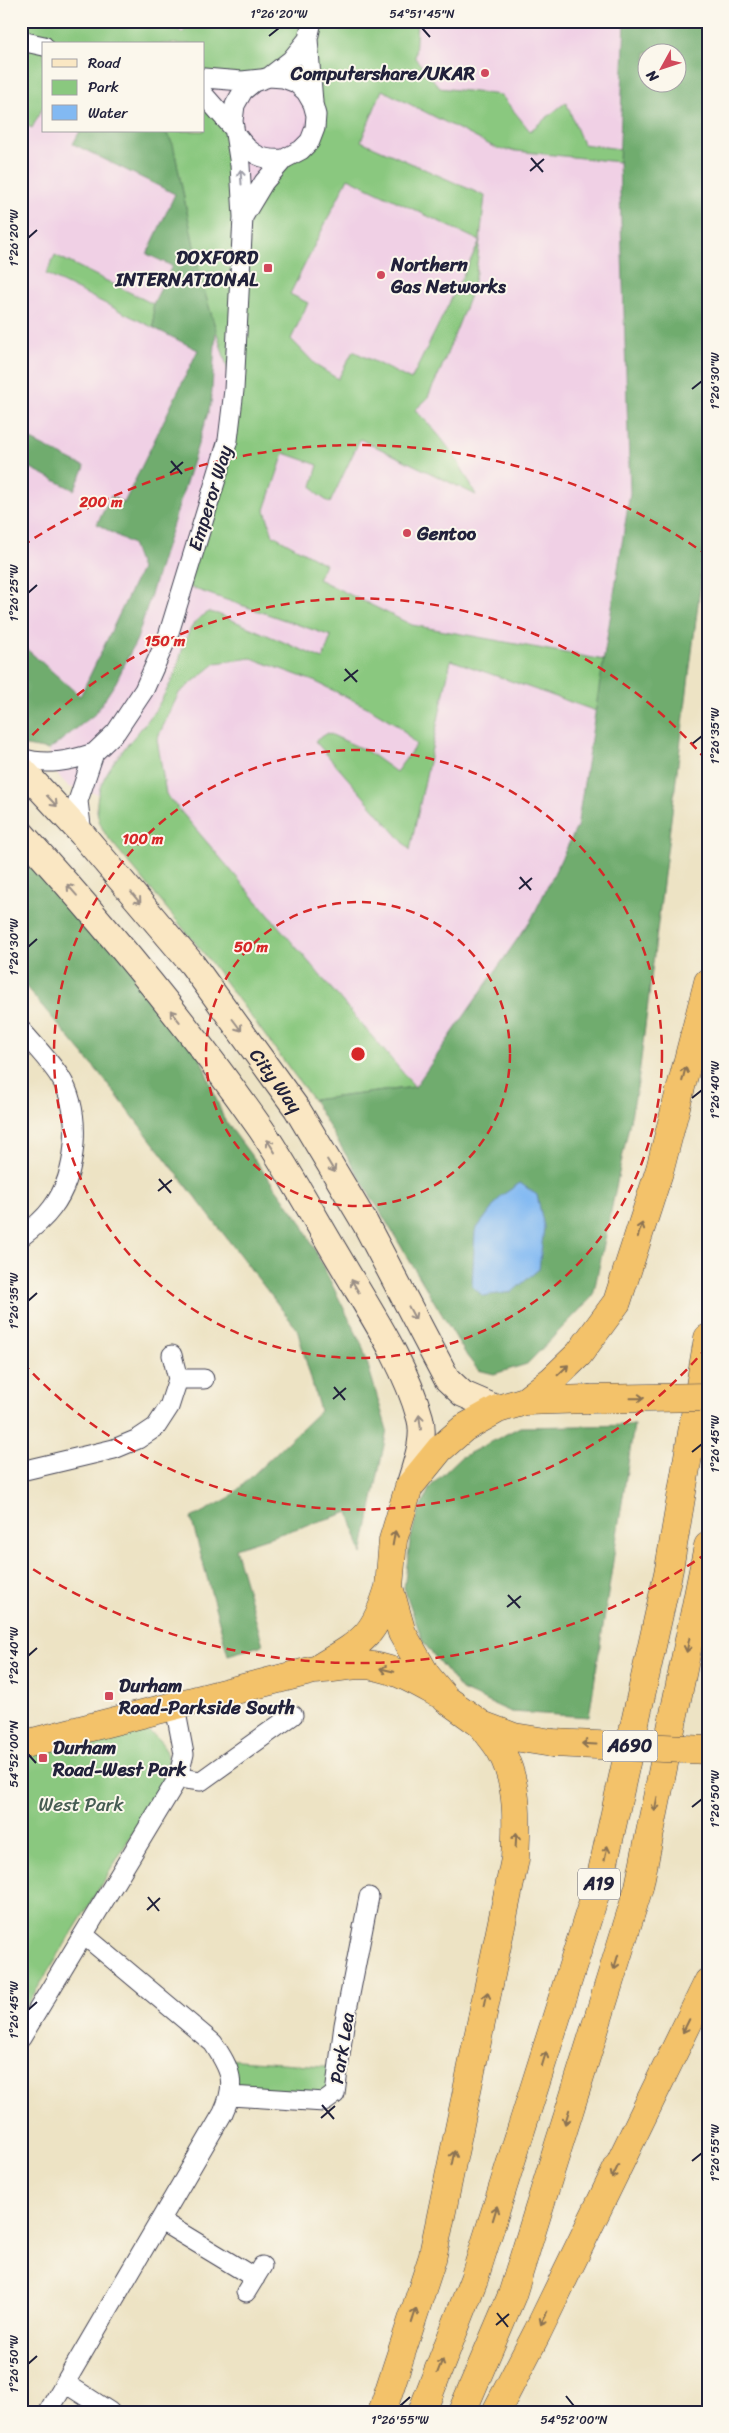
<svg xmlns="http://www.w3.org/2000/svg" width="729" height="2433" font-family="Sriracha,sans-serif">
	<rect width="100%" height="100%" fill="#fbf7ec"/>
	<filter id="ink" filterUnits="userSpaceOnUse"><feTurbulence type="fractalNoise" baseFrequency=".02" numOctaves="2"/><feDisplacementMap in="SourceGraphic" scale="10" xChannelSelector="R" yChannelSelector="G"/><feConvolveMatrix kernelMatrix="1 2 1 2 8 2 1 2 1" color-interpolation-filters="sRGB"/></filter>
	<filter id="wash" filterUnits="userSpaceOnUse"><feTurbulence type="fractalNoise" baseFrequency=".0096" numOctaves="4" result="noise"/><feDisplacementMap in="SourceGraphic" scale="20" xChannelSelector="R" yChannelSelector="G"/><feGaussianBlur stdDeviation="1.12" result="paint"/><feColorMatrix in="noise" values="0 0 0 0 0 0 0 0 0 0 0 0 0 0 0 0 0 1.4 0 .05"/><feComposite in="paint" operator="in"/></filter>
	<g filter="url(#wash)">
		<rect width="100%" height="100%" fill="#ede3c4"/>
		<path fill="#f0d0e5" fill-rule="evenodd" d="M 21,21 L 625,21 L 619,162 L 630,493 L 577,827 L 532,918 L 415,1087 L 313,1100 L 206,956 L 106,835 L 100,824 L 96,810 L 98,794 L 69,787 L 53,770 L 49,750 L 21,745 ZM 44,44 L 204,44 L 204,131 L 44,131 Z"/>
		<path fill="#8ac87f" stroke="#56755d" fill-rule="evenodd" d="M 21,21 L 170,21 L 182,33 L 194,21 L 417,21 L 415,58 L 440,88 L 501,95 L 530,131 L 566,102 L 583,144 L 620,149 L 619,162 L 498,149 L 382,90 L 361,141 L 485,196 L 476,273 L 469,298 L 441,369 L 427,399 L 415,410 C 445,439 457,458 476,495 L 360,439 L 330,503 L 317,494 L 312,486 L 318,465 L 284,453 L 265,510 L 273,535 L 325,564 L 318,579 L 412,625 L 604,660 L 596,711 L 451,660 L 410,850 L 315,741 L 328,733 L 367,751 L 396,772 L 416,745 L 399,726 L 369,708 L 316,682 L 251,658 L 216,663 L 179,693 L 157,739 L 166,794 L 415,1087 L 313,1100 L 206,956 L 106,835 C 98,822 95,810 98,795 C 105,762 142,733 159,704 C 164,694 171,684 175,673 C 181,657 184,638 194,623 C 197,619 204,615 209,612 L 218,614 L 323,659 L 331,636 L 183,585 L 234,390 L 201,280 L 173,144 L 165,131 L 204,131 L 204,95 L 234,129 L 243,216 L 310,141 L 308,40 L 269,77 L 204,78 L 204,44 L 44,44 L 44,105 L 32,128 L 21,123 ZM 348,178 L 480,241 L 411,380 L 353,351 L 338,379 L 317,366 L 291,339 L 308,303 L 290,294 Z
			M 55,255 L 153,304 L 154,328 L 46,274 Z
			M 144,1729 C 157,1736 170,1748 168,1764 C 166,1784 145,1812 135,1829 C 98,1892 59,1953 21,2015 L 21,1757 L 127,1730 Z
			M 224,2059 L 338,2067 L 335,2094 L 231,2096 Z"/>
		<path fill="#6fac6e" stroke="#486754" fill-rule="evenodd" d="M 625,21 L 708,21 L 708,496 L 700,588 L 638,1083 L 593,1296 L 527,1364 L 494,1374 L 478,1370 L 467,1356 L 313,1100 L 415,1087 L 532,918 L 577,827 L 630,493 L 619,162 ZM 646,52 L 676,52 L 676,82 L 646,82 Z
			M 80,131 L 165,131 L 173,144 L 201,280 L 216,330 L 211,403 L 137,639 L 116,682 L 95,714 L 49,750 L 21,745 L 21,644 L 80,696 L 141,569 L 132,544 L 97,524 L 111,496 L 124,503 L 198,350 L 154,328 L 153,304 L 172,266 L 147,254 L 175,194 L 73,144 Z
			M 21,435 L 85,467 L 74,490 L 21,463 Z
			M 21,833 L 193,1039 L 224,1119 L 301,1222 L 362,1345 L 387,1430 L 362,1554 L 349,1512 L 235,1548 L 263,1645 L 228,1655 L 191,1518 L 229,1498 L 320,1411 L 297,1329 L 100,1074 L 21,981 Z
			M 634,1425 L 589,1717 L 511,1712 L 462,1690 L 423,1642 L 404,1588 L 410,1542 L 416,1518 L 430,1487 L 460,1458 L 520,1427 Z"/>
		<path fill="#82b9f2" stroke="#526e96" d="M 520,1183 L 537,1195 L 544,1227 L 539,1269 L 512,1292 L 483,1296 L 472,1286 L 475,1231 L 501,1196 Z"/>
	</g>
	<g filter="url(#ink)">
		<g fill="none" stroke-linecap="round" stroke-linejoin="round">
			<g stroke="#403f50" stroke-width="21">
				<path id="minor" d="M 312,21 L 308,39 L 313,102
					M 21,41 L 44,46
					M 269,77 L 291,60 L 308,39
					M 204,78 L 242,81 L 261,79
					M 204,95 L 234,129
					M 237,136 C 250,154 262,161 284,159
					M 21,758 C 46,766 70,761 94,753
					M 82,834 L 78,801 L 94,753 L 116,732 L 144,690 L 168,636 L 228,440 L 234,390 L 243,217 L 240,165 L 233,121 L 235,105 L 243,91 L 254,82 L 269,77 L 283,78 L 296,83 L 306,92 L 313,104 L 316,115 L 315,128 L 310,141 L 301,150 L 284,159 L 264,182 L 243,217
					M 21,1030 C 34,1045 49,1060 60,1077 C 83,1113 77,1175 52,1208 C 44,1219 32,1229 21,1237
					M 178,1379 L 204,1379
					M 21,1471 L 114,1449 L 138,1439 L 156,1427 L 169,1407 L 178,1379 L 172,1355
					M 178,1778 L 201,1781 L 293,1715
					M 21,2038 L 178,1778 L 184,1754 L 175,1707
					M 231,2096 L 324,2102 L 335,2094 L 344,2025 L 369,1897
					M 161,2221 L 255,2278
					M 246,2292 L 262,2266
					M 65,2383 L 110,2412
					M 48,2412 L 223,2113 C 237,2083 231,2070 213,2043 L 84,1935"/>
			</g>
			<g stroke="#403f50" stroke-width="28">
				<g id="secondary">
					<path id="s1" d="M 21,768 L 82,834 L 192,964 L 297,1109 L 365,1223 L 447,1379 L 463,1394 L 498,1409"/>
					<path d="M 21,833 C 106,926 189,1026 261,1129 C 290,1172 315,1219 342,1264 C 370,1312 405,1363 420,1418 C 426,1439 415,1466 409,1487"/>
				</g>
			</g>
			<g stroke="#403f50" stroke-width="29">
				<path id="trunk" d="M 525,1401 L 552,1380 L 579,1354 L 617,1302 L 660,1169 L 708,982
					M 322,1666 C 364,1641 375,1635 389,1587
					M 552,1743 L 514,1737 L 482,1725 L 446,1699 L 426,1675 L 402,1633 L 389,1587 L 393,1540 L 409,1487 L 440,1449 L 464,1428 L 498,1409 L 525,1401 L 588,1399
					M 21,1745 L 314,1670 C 329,1669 345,1666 361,1665 C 388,1665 414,1680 437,1693
					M 382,2412 L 432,2259 L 515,1859 C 517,1824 519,1786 502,1753 C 497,1743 488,1734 482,1725
					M 422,2412 L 474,2279 L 601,1876 L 669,1569 L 708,1338
					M 462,2412 L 512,2295 L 639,1887 L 708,1546
					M 496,2412 L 537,2333 L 708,1982"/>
			</g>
			<use href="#minor" stroke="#fff" stroke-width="19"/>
			<use href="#secondary" stroke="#fae7c3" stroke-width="26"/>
			<use href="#trunk" stroke="#f3c26a" stroke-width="28"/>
			<g stroke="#403f50" stroke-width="29" stroke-linecap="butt">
				<path id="trunk-bridge" d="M 588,1399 L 708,1397
					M 552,1743 L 708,1750"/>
			</g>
			<use href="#trunk-bridge" stroke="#f3c26a" stroke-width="28"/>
		</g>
		<defs><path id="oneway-shaft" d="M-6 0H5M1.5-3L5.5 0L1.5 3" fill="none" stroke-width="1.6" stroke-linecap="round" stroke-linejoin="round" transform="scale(1.25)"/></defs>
		<use stroke="#9c9ca7" href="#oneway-shaft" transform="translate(241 177) rotate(-94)"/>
		<g stroke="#998e86">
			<use href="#oneway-shaft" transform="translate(52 801) rotate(47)"/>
			<use href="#oneway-shaft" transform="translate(72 890) rotate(-131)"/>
			<use href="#oneway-shaft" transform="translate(136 898) rotate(50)"/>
			<use href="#oneway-shaft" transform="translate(175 1016) rotate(-128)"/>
			<use href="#oneway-shaft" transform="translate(237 1025) rotate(53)"/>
			<use href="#oneway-shaft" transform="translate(271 1146) rotate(-122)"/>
			<use href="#oneway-shaft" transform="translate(331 1166) rotate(59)"/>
			<use href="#oneway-shaft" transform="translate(355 1286) rotate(-120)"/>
			<use href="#oneway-shaft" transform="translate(412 1313) rotate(62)"/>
			<use href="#oneway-shaft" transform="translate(420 1422) rotate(-97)"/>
		</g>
		<g stroke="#8a7252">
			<use href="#oneway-shaft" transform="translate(684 1074) rotate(-76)"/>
			<use href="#oneway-shaft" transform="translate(640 1230) rotate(-72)"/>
			<use href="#oneway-shaft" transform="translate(563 1370) rotate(-44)"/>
			<use href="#oneway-shaft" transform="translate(637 1398) rotate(-1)"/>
			<use href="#oneway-shaft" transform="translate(394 1538) rotate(-80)"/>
			<use href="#oneway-shaft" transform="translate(688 1645) rotate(101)"/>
			<use href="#oneway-shaft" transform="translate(387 1670) rotate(-167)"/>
			<use href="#oneway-shaft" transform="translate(589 1744) rotate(-177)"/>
			<use href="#oneway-shaft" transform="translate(656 1804) rotate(101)"/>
			<use href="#oneway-shaft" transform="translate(516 1840) rotate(-87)"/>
			<use href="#oneway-shaft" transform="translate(606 1853) rotate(-78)"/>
			<use href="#oneway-shaft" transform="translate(616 1962) rotate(107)"/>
			<use href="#oneway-shaft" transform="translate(486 1999) rotate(-78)"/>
			<use href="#oneway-shaft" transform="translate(686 2026) rotate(116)"/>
			<use href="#oneway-shaft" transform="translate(544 2059) rotate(-73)"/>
			<use href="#oneway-shaft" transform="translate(567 2117) rotate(107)"/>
			<use href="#oneway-shaft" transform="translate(453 2158) rotate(-78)"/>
			<use href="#oneway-shaft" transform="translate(615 2172) rotate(116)"/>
			<use href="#oneway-shaft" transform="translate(495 2213) rotate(-73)"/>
			<use href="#oneway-shaft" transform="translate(414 2316) rotate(-72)"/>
			<use href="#oneway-shaft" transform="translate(544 2318) rotate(116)"/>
			<use href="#oneway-shaft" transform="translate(440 2366) rotate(-69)"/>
		</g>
	</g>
	<path fill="none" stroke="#22223b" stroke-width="2" d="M 422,28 L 430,37M 269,36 L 279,28M 531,158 L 543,172M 530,171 L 544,159M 28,238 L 37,230M 692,389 L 702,381M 171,461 L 182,474M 170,473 L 183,462M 28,593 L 37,585M 345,669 L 357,682M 344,681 L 358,670M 692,744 L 702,736M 520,877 L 531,890M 519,889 L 532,878M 28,947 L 37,939M 692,1098 L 702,1090M 159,1179 L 171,1193M 158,1191 L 172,1180M 28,1301 L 37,1293M 334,1387 L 345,1400M 333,1399 L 346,1388M 692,1452 L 702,1444M 508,1595 L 520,1608M 507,1607 L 521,1596M 28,1656 L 37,1648M 28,1754 L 36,1763M 692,1807 L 702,1799M 148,1897 L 159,1911M 147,1910 L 160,1898M 28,2010 L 37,2002M 322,2105 L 334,2119M 321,2118 L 335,2106M 692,2161 L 702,2153M 497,2313 L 508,2327M 496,2325 L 509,2314M 28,2364 L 37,2356M 566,2396 L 574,2406M 400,2406 L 410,2397"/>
	<g fill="none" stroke="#d62828" stroke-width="2.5" stroke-dasharray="9 6">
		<circle cx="358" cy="1054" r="152"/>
		<circle cx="358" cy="1054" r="304"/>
		<path d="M707 1347A456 456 0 0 1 22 1362M22 746A456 456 0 0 1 707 761"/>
		<path d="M707 1553A609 609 0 0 1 22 1562M22 546A609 609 0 0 1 707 555"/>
	</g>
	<g fill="#d1495b" stroke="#fbf7ec" stroke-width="2">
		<circle cx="485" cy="73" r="5"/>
		<rect x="263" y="263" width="10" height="10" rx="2.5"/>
		<circle cx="381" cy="275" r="5"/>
		<circle cx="407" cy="533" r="5"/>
		<rect x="104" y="1691" width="10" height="10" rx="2.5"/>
		<rect x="38" y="1753" width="10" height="10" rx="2.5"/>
	</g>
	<g text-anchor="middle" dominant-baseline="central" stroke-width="4" stroke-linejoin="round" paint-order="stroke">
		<g fill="#fbf7ec" stroke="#636270" stroke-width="1">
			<rect x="602.5" y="1730.5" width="55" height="31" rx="4"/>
			<rect x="578" y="1868.5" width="42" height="31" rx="4"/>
		</g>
		<g font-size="18" font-weight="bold" fill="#22223b">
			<text x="630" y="1746">A690</text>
			<text x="599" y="1884">A19</text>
		</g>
		<g font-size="19" font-weight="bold" fill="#22223b" stroke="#fbf7ec" text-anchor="start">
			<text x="475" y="73" text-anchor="end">Computershare/UKAR</text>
			<text x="258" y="257" text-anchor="end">DOXFORD<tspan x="258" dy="22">INTERNATIONAL</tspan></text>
			<text x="391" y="264">Northern<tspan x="391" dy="22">Gas Networks</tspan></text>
			<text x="417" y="533">Gentoo</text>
			<text x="119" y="1685">Durham<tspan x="119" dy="22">Road-Parkside South</tspan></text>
			<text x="53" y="1747">Durham<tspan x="53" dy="22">Road-West Park</tspan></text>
		</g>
		<g font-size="19" fill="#22223b" stroke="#fbf7ec">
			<text transform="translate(210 498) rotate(-73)">Emperor Way</text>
			<text stroke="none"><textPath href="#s1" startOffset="404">City Way</textPath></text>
			<text transform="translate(342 2048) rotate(-81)">Park Lea</text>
		</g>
		<g font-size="19" fill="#465c53" stroke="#fbf7ec">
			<text x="81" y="1804">West Park</text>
		</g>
	</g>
	<circle cx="358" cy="1054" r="8" fill="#d62828" stroke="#fbf7ec" stroke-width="2.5"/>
	<g font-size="15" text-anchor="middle" font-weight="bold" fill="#d62828" stroke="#fbf7ec" stroke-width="4" stroke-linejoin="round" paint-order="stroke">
		<text x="101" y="507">200 m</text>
		<text x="165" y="646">150 m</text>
		<text x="143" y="844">100 m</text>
		<text x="251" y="952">50 m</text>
	</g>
	<rect width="729" height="2433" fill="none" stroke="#fbf7ec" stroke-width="55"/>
	<rect x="42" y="42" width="162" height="90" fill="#fbf7ec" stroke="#a4a2a5"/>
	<rect x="52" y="59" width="25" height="8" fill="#fae7c3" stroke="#a4a2a5"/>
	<text x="88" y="68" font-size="15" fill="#22223b">Road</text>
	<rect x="52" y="80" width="25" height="15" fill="#8ac87f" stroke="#a4a2a5"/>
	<text x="88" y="92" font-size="15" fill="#22223b">Park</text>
	<rect x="52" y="105" width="25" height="15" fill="#82b9f2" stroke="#a4a2a5"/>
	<text x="88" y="118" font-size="15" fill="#22223b">Water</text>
	<g transform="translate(662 68) rotate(230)"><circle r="24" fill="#fbf7ec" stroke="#a4a2a5"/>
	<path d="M0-4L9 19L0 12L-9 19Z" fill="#d1495b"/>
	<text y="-8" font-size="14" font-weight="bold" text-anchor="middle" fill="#22223b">N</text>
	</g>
	<rect x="28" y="28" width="674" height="2378" fill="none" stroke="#22223b" stroke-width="2"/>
	<g font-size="12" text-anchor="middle" fill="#22223b">
		<text x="279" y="18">1°26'20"W</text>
		<text x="422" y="18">54°51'45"N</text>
		<text transform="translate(14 238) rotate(-90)" y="4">1°26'20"W</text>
		<text transform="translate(715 381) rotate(-90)" y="4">1°26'30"W</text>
		<text transform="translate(14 593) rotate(-90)" y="4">1°26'25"W</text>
		<text transform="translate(715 736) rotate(-90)" y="4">1°26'35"W</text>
		<text transform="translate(14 947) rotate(-90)" y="4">1°26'30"W</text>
		<text transform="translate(715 1090) rotate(-90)" y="4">1°26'40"W</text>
		<text transform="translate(14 1301) rotate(-90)" y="4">1°26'35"W</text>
		<text transform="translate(715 1444) rotate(-90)" y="4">1°26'45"W</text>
		<text transform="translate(14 1656) rotate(-90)" y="4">1°26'40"W</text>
		<text transform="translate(14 1754) rotate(-90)" y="4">54°52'00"N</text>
		<text transform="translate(715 1799) rotate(-90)" y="4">1°26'50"W</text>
		<text transform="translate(14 2010) rotate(-90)" y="4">1°26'45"W</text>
		<text transform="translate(715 2153) rotate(-90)" y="4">1°26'55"W</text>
		<text transform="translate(14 2364) rotate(-90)" y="4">1°26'50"W</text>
		<text x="400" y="2424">1°26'55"W</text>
		<text x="574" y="2424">54°52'00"N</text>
	</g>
</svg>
